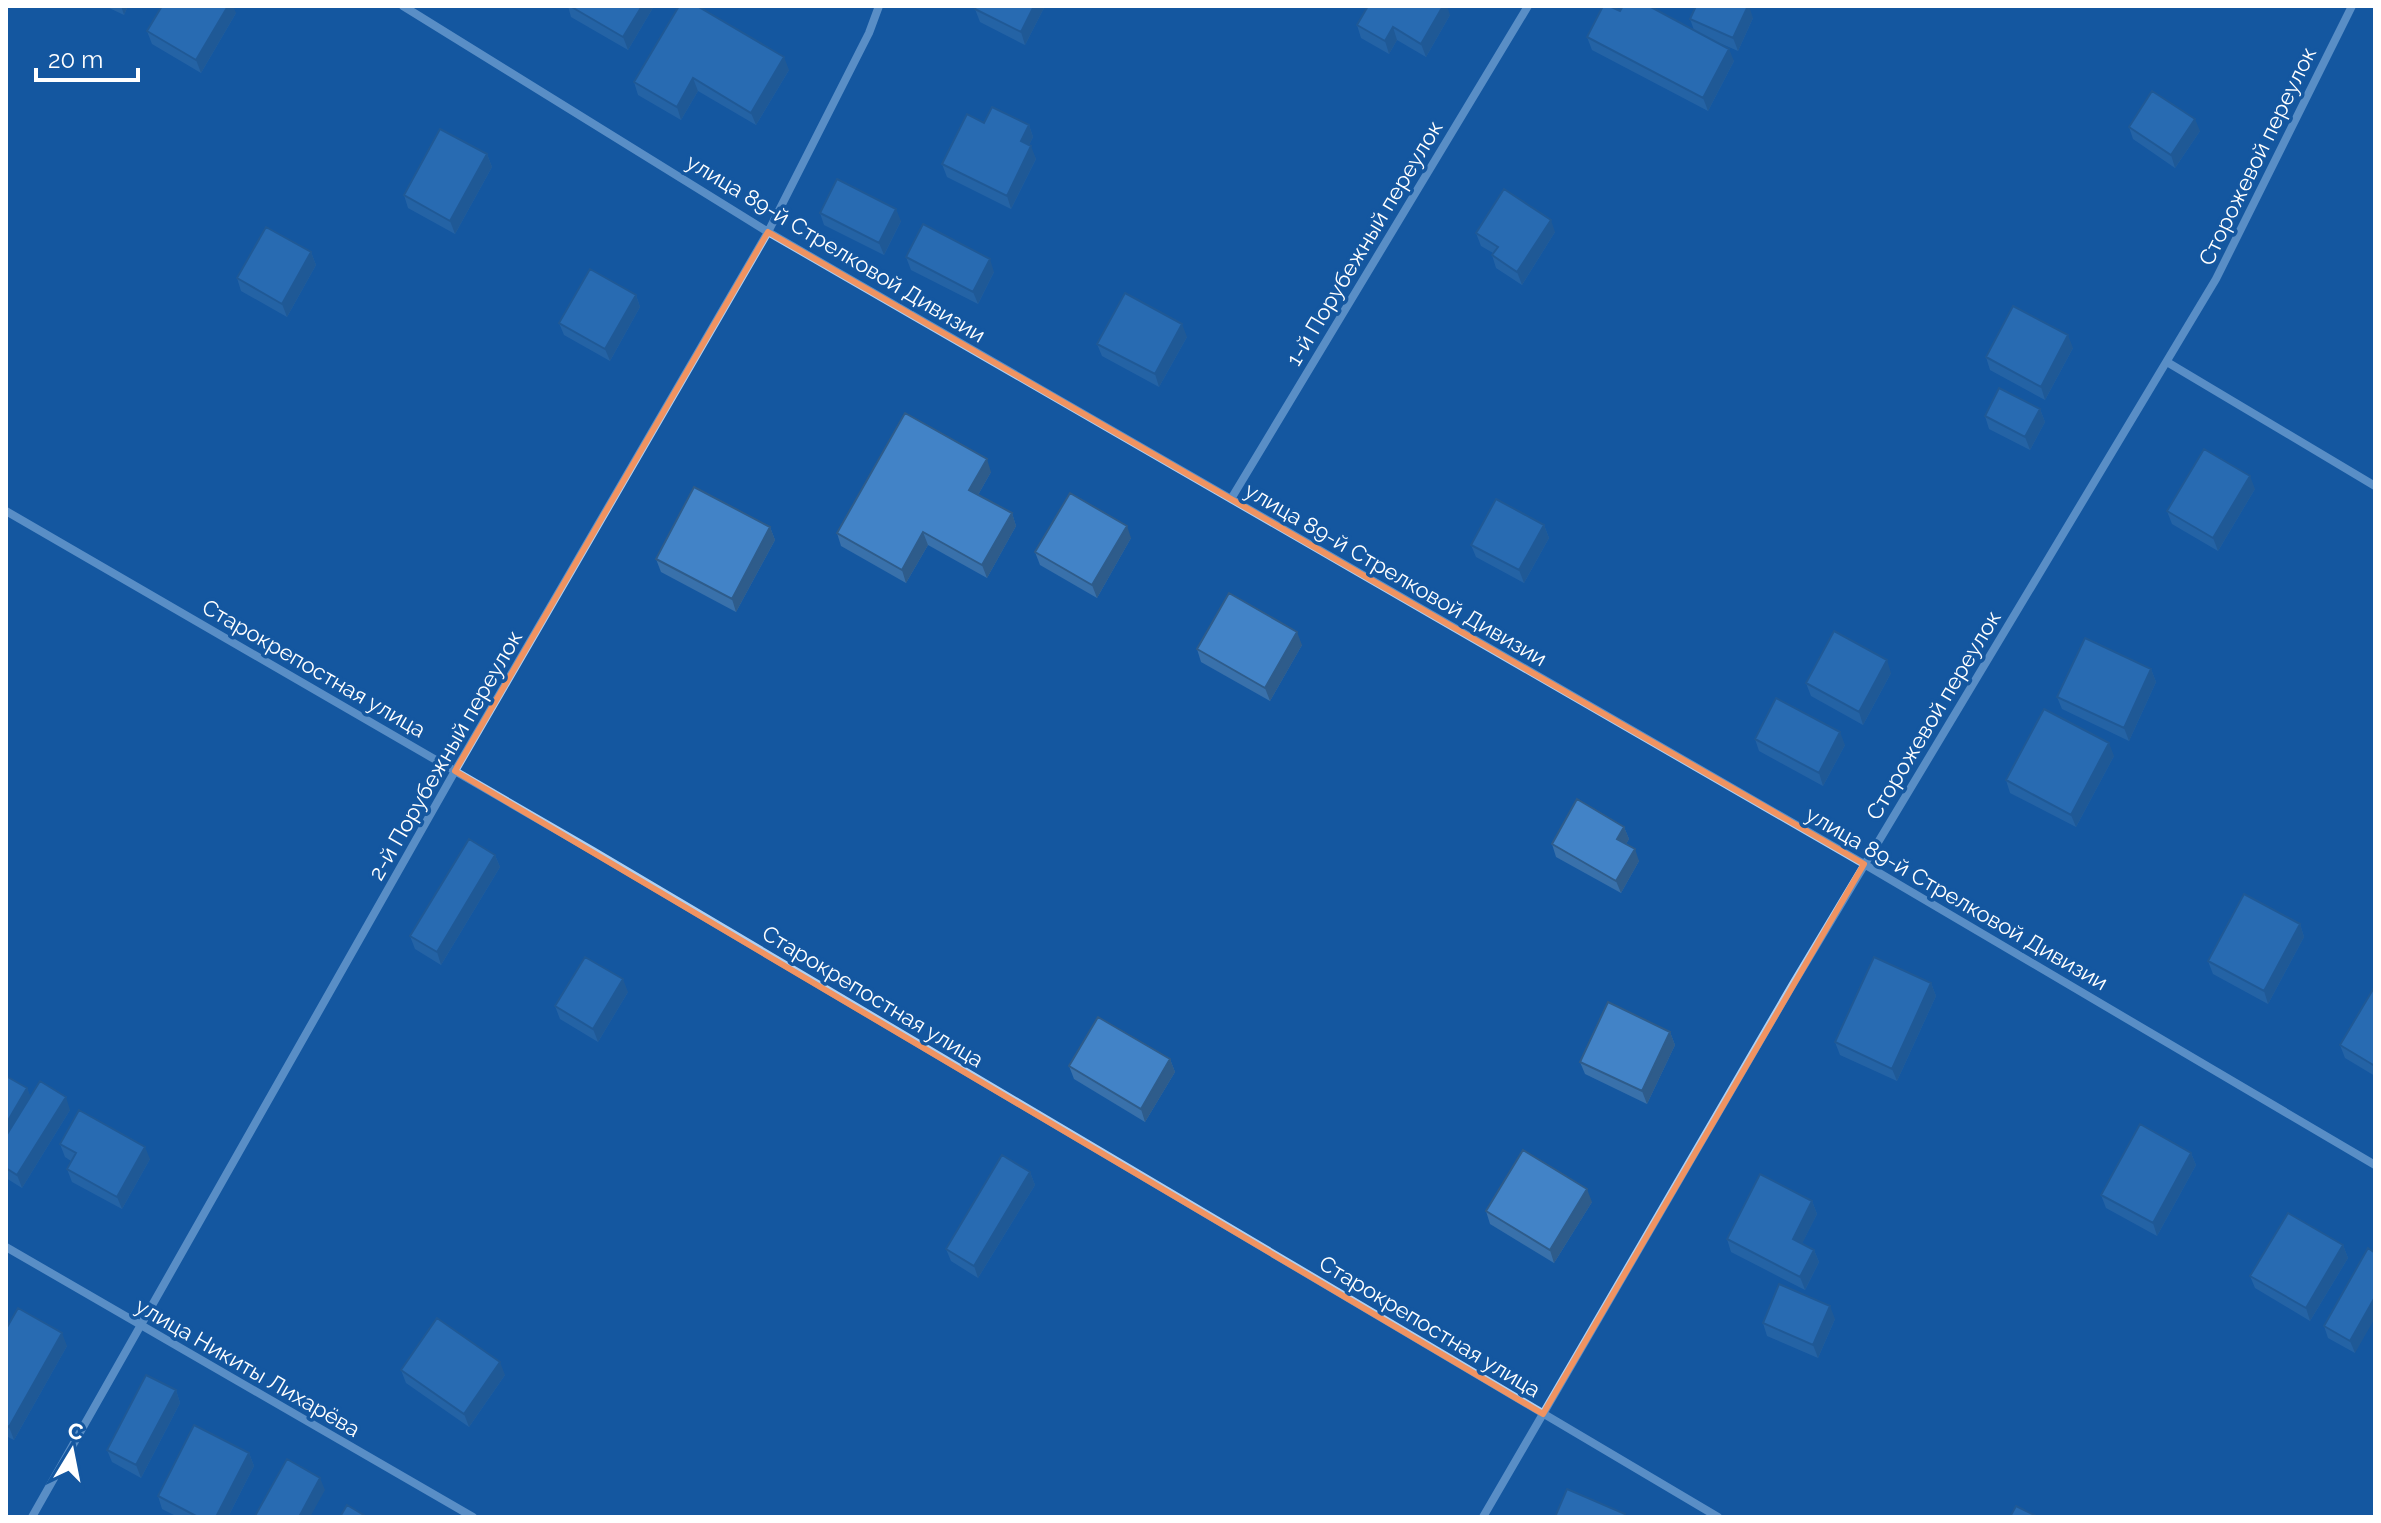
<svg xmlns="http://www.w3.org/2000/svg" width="2381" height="1523" font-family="Raleway,sans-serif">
	<rect width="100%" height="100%" fill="#1457a0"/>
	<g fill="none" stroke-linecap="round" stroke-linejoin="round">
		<path stroke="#add0f4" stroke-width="8" d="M 403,6 L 768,232 L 1864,864 L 2375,1165
			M 2167,362 L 2375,486
			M 1231,499 L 1528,6
			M 6,511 L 593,851 L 1718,1517
			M 6,1247 L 473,1517
			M 32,1517 L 455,771 L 768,232 L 869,33 L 879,6
			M 1483,1517 L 1793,984 L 2216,279 L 2352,6"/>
	</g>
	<path fill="#3971ab" d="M 105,6 L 128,6 L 124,15 Z
		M 568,6 L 654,6 L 628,50 L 571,17 Z
		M 977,6 L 1045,6 L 1025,45 L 980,22 L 975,9 Z
		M 1620,11 L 1694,30 L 1690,19 L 1753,18 L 1738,51 L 1715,41 L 1734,61 L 1708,111 L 1592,50 L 1587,37 Z
		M 236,13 L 201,73 L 152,44 L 147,31 Z
		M 1450,15 L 1426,57 L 1397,40 L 1389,54 L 1361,38 L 1357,25 Z
		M 789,70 L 756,125 L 698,91 L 681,120 L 638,95 L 634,82 Z
		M 984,123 L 1029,125 L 1033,137 L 1029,145 L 1036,159 L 1011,209 L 947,177 L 942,164 Z
		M 2129,127 L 2200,131 L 2175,168 L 2133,139 Z
		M 487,154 L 492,167 L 455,234 L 408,208 L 404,195 Z
		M 820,213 L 901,221 L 884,255 L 824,225 Z
		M 1555,232 L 1522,285 L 1496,268 L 1492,255 L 1493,253 L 1481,246 L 1476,233 Z
		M 311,252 L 316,265 L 287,317 L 241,291 L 237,278 Z
		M 906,257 L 994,272 L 978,304 L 911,270 Z
		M 636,295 L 640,307 L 610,361 L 564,335 L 559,323 Z
		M 1187,337 L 1159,387 L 1102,356 L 1097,344 Z
		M 2073,348 L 2045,400 L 1990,370 L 1986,357 Z
		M 2040,409 L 2045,422 L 2030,450 L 1989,429 L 1985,416 Z
		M 991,472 L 978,495 L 1012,513 L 1016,526 L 987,578 L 928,545 L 906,583 L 841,546 L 837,533 Z
		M 2255,489 L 2218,551 L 2172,524 L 2167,511 Z
		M 1544,525 L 1549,538 L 1524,583 L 1476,557 L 1471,545 Z
		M 770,527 L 775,540 L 736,612 L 661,572 L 656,559 Z
		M 1131,538 L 1097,598 L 1040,565 L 1035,552 Z
		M 1302,645 L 1270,701 L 1201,662 L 1197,649 Z
		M 2151,669 L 2156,682 L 2129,741 L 2062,709 L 2057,697 Z
		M 1891,673 L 1863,725 L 1811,696 L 1806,683 Z
		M 1755,739 L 1845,745 L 1823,786 L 1759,751 Z
		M 2114,756 L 2076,827 L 2010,793 L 2006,780 Z
		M 1624,827 L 1629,839 L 1626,844 L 1639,861 L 1621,893 L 1556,857 L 1552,844 Z
		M 495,855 L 500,867 L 441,965 L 415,949 L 410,936 Z
		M 2300,924 L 2304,937 L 2268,1004 L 2213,974 L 2208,961 Z
		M 1931,983 L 1936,996 L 1897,1081 L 1840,1055 L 1835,1042 Z
		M 2375,986 L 2375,1076 L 2345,1058 L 2340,1045 Z
		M 628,992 L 598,1042 L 560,1019 L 555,1006 Z
		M 1670,1032 L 1675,1045 L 1647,1104 L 1585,1074 L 1580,1062 Z
		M 1170,1059 L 1175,1072 L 1145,1122 L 1074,1079 L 1069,1066 Z
		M 6,1076 L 27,1088 L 30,1097 L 70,1110 L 22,1188 L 6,1178 Z
		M 60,1144 L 150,1159 L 122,1209 L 72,1182 L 67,1169 L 71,1161 L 65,1157 Z
		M 2191,1153 L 2196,1165 L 2157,1236 L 2106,1208 L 2101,1195 Z
		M 1030,1172 L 1035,1185 L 978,1278 L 951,1261 L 946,1249 Z
		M 1812,1201 L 1817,1214 L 1802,1243 L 1814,1250 L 1819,1262 L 1805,1290 L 1731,1252 L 1727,1239 Z
		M 1592,1202 L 1554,1263 L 1490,1224 L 1486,1211 Z
		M 2343,1245 L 2348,1258 L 2310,1321 L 2255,1288 L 2250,1276 Z
		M 2368,1248 L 2355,1353 L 2328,1338 L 2324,1326 Z
		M 1835,1319 L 1818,1358 L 1767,1336 L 1763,1323 Z
		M 6,1329 L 67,1346 L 14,1440 L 6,1436 Z
		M 401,1370 L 505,1375 L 469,1427 L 406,1383 Z
		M 176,1390 L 180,1403 L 141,1478 L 112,1462 L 107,1450 Z
		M 249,1453 L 254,1466 L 228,1517 L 178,1517 L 162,1509 L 158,1496 Z"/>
	<path fill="#2e5c8b" d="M 121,6 L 128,6 L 124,15 Z
		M 228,6 L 233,6 L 236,13 L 201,73 L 196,60 Z
		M 642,6 L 654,6 L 628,50 L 623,37 Z
		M 1034,6 L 1045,6 L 1025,45 L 1021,32 Z
		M 1443,6 L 1447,6 L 1450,15 L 1426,57 L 1421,44 Z
		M 1749,6 L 1753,18 L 1738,51 L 1733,38 Z
		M 1393,27 L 1397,40 L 1389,54 L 1385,41 Z
		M 1729,49 L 1734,61 L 1708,111 L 1703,98 Z
		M 784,57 L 789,70 L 756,125 L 751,113 Z
		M 693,78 L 698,91 L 681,120 L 677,107 Z
		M 2195,119 L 2200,131 L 2175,168 L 2171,155 Z
		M 1029,125 L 1033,137 L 1025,154 L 1021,141 Z
		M 1031,146 L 1036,159 L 1011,209 L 1007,196 Z
		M 487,154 L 492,167 L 455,234 L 450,221 Z
		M 896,209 L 901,221 L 884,255 L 879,243 Z
		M 1551,220 L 1555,232 L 1522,285 L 1517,272 Z
		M 311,252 L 316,265 L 287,317 L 282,304 Z
		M 990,259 L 994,272 L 978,304 L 973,292 Z
		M 636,295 L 640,307 L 610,361 L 605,349 Z
		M 1182,324 L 1187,337 L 1159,387 L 1155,374 Z
		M 2068,335 L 2073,348 L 2045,400 L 2041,387 Z
		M 2040,409 L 2045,422 L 2030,450 L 2025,437 Z
		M 987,459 L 991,472 L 974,502 L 969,490 Z
		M 2250,476 L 2255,489 L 2218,551 L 2213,538 Z
		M 1012,513 L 1016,526 L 987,578 L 982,565 Z
		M 1544,525 L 1549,538 L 1524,583 L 1519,570 Z
		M 1127,526 L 1131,538 L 1097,598 L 1092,585 Z
		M 770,527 L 775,540 L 736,612 L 732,599 Z
		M 923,532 L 928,545 L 906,583 L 902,570 Z
		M 1297,632 L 1302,645 L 1270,701 L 1265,688 Z
		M 1887,660 L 1891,673 L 1863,725 L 1859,712 Z
		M 2151,669 L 2156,682 L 2129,741 L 2124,728 Z
		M 1840,732 L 1845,745 L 1823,786 L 1819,773 Z
		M 2109,743 L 2114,756 L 2076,827 L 2071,815 Z
		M 1624,827 L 1629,839 L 1622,851 L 1617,839 Z
		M 1635,849 L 1639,861 L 1621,893 L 1616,881 Z
		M 495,855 L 500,867 L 441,965 L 437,952 Z
		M 2300,924 L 2304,937 L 2268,1004 L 2264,991 Z
		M 623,979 L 628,992 L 598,1042 L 593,1029 Z
		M 1931,983 L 1936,996 L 1897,1081 L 1892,1069 Z
		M 1670,1032 L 1675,1045 L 1647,1104 L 1642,1091 Z
		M 1170,1059 L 1175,1072 L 1145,1122 L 1141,1109 Z
		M 27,1088 L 32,1100 L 6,1145 L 6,1124 Z
		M 66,1097 L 70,1110 L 22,1188 L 17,1175 Z
		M 145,1147 L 150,1159 L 122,1209 L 117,1197 Z
		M 2191,1153 L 2196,1165 L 2157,1236 L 2153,1223 Z
		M 1030,1172 L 1035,1185 L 978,1278 L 974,1266 Z
		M 1587,1189 L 1592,1202 L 1554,1263 L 1550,1250 Z
		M 1812,1201 L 1817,1214 L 1798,1252 L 1793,1239 Z
		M 2343,1245 L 2348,1258 L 2310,1321 L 2306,1308 Z
		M 1814,1250 L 1819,1262 L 1805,1290 L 1800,1277 Z
		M 2375,1297 L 2375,1318 L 2355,1353 L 2350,1341 Z
		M 1830,1306 L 1835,1319 L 1818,1358 L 1813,1345 Z
		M 62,1333 L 67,1346 L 14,1440 L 9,1427 Z
		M 500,1362 L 505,1375 L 469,1427 L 464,1414 Z
		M 176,1390 L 180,1403 L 141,1478 L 136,1465 Z
		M 249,1453 L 254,1466 L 228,1517 L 216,1517 Z
		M 320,1478 L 325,1490 L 310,1517 L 299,1517 Z"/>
	<path fill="#4283c7" stroke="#2e5c8b" stroke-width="2" d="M 162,6 L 228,6 L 196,60 L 147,31 Z
		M 570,6 L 642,6 L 623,37 Z
		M 679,6 L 697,6 L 784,57 L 751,113 L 693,78 L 677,107 L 634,82 Z
		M 977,6 L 1034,6 L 1021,32 L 975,9 Z
		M 1368,6 L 1443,6 L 1421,44 L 1393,27 L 1385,41 L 1357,25 Z
		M 1603,6 L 1609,6 L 1620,11 L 1623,6 L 1649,6 L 1729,49 L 1703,98 L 1587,37 Z
		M 1696,6 L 1748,6 L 1733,38 L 1690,19 Z
		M 2152,91 L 2195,119 L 2171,155 L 2129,127 Z
		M 992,107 L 1029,125 L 1021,141 L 1031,146 L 1007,196 L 942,164 L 967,114 L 984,123 Z
		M 440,129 L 487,154 L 450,221 L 404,195 Z
		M 837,179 L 896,209 L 879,243 L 820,213 Z
		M 1504,189 L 1551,220 L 1517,272 L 1492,255 L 1498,247 L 1476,233 Z
		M 923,224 L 990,259 L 973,292 L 906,257 Z
		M 266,227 L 311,252 L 282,304 L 237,278 Z
		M 590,269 L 636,295 L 605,349 L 559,323 Z
		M 1125,293 L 1182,324 L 1155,374 L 1097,344 Z
		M 2013,306 L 2068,335 L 2041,387 L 1986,357 Z
		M 1999,388 L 2040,409 L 2025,437 L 1985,416 Z
		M 905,413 L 987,459 L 969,490 L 1012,513 L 982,565 L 923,532 L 902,570 L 837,533 Z
		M 2204,449 L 2250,476 L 2213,538 L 2167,511 Z
		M 694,487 L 770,527 L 732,599 L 656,559 Z
		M 1070,493 L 1127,526 L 1092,585 L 1035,552 Z
		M 1496,499 L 1544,525 L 1519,570 L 1471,545 Z
		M 1229,593 L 1297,632 L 1265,688 L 1197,649 Z
		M 1834,631 L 1887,660 L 1859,712 L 1806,683 Z
		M 2085,638 L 2151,669 L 2124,728 L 2057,697 Z
		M 1776,698 L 1840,732 L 1819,773 L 1755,739 Z
		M 2044,709 L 2109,743 L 2071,815 L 2006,780 Z
		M 1577,799 L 1624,827 L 1617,839 L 1635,849 L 1616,881 L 1552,844 Z
		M 469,839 L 495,855 L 437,952 L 410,936 Z
		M 2244,894 L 2300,924 L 2264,991 L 2208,961 Z
		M 585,957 L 623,979 L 593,1029 L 555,1006 Z
		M 1874,957 L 1931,983 L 1892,1069 L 1835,1042 Z
		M 2375,986 L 2375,1066 L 2340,1045 Z
		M 1608,1002 L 1670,1032 L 1642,1091 L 1580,1062 Z
		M 1098,1017 L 1170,1059 L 1141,1109 L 1069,1066 Z
		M 6,1076 L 27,1088 L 6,1124 Z
		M 40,1081 L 66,1097 L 17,1175 L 6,1168 L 6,1136 Z
		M 79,1110 L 145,1147 L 117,1197 L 67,1169 L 76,1153 L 60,1144 Z
		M 2140,1124 L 2191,1153 L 2153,1223 L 2101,1195 Z
		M 1523,1150 L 1587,1189 L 1550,1250 L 1486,1211 Z
		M 1002,1155 L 1030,1172 L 974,1266 L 946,1249 Z
		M 1760,1174 L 1812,1201 L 1793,1239 L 1814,1250 L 1800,1277 L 1727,1239 Z
		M 2288,1213 L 2343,1245 L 2306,1308 L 2250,1276 Z
		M 2368,1248 L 2375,1253 L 2375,1297 L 2350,1341 L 2324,1326 Z
		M 1779,1284 L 1830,1306 L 1813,1345 L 1763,1323 Z
		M 18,1308 L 62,1333 L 9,1427 L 6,1425 L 6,1329 Z
		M 437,1318 L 500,1362 L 464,1414 L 401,1370 Z
		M 146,1375 L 176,1390 L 136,1465 L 107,1450 Z
		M 194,1425 L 249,1453 L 216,1517 L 198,1517 L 158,1496 Z
		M 287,1459 L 320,1478 L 299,1517 L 256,1517 L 255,1516 Z
		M 1567,1489 L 1625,1514 L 1623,1517 L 1555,1517 Z
		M 347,1505 L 367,1517 L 340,1517 Z
		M 2016,1506 L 2038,1517 L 2010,1517 Z"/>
	<path d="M0 0H2381V1523H0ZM 768,232 L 1864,864 L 1543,1414 L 455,771 Z" fill="#1457a0" fill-opacity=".55" fill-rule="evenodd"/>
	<path fill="none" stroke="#f09361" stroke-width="6" stroke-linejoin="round" d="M 768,232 L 1864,864 L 1543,1414 L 455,771 Z"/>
	<g text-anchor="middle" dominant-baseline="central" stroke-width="7" stroke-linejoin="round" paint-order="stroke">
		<g font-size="22" fill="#fff" stroke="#1457a0">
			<text transform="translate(2257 156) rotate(-64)">Сторожевой переулок</text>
			<text transform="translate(1364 243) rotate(-59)">1-й Порубежный переулок</text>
			<text transform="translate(836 248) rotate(31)">улица 89-й Стрелковой Дивизии</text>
			<text transform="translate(1396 574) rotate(30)">улица 89-й Стрелковой Дивизии</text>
			<text transform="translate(314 668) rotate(30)">Старокрепостная улица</text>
			<text transform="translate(1933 715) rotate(-59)">Сторожевой переулок</text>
			<text transform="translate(445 755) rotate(-60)">2-й Порубежный переулок</text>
			<text transform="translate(1957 898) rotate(30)">улица 89-й Стрелковой Дивизии</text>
			<text transform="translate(873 996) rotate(31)">Старокрепостная улица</text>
			<text transform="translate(1430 1326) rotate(31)">Старокрепостная улица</text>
			<text transform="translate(248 1367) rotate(30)">улица Никиты Лихарёва</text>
		</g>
	</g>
	<rect width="2381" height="1523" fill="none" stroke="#ffffff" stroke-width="16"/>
	<g transform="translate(72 1451) rotate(10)" stroke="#1457a0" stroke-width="6" paint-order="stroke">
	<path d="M0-6L14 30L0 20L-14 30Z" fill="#ffffff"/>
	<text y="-12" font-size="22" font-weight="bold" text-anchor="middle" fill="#ffffff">С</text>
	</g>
	<path d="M36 68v12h102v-12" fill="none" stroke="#ffffff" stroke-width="4"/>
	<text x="48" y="68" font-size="24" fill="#ffffff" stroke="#1457a0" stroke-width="6" paint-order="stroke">20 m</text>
</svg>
